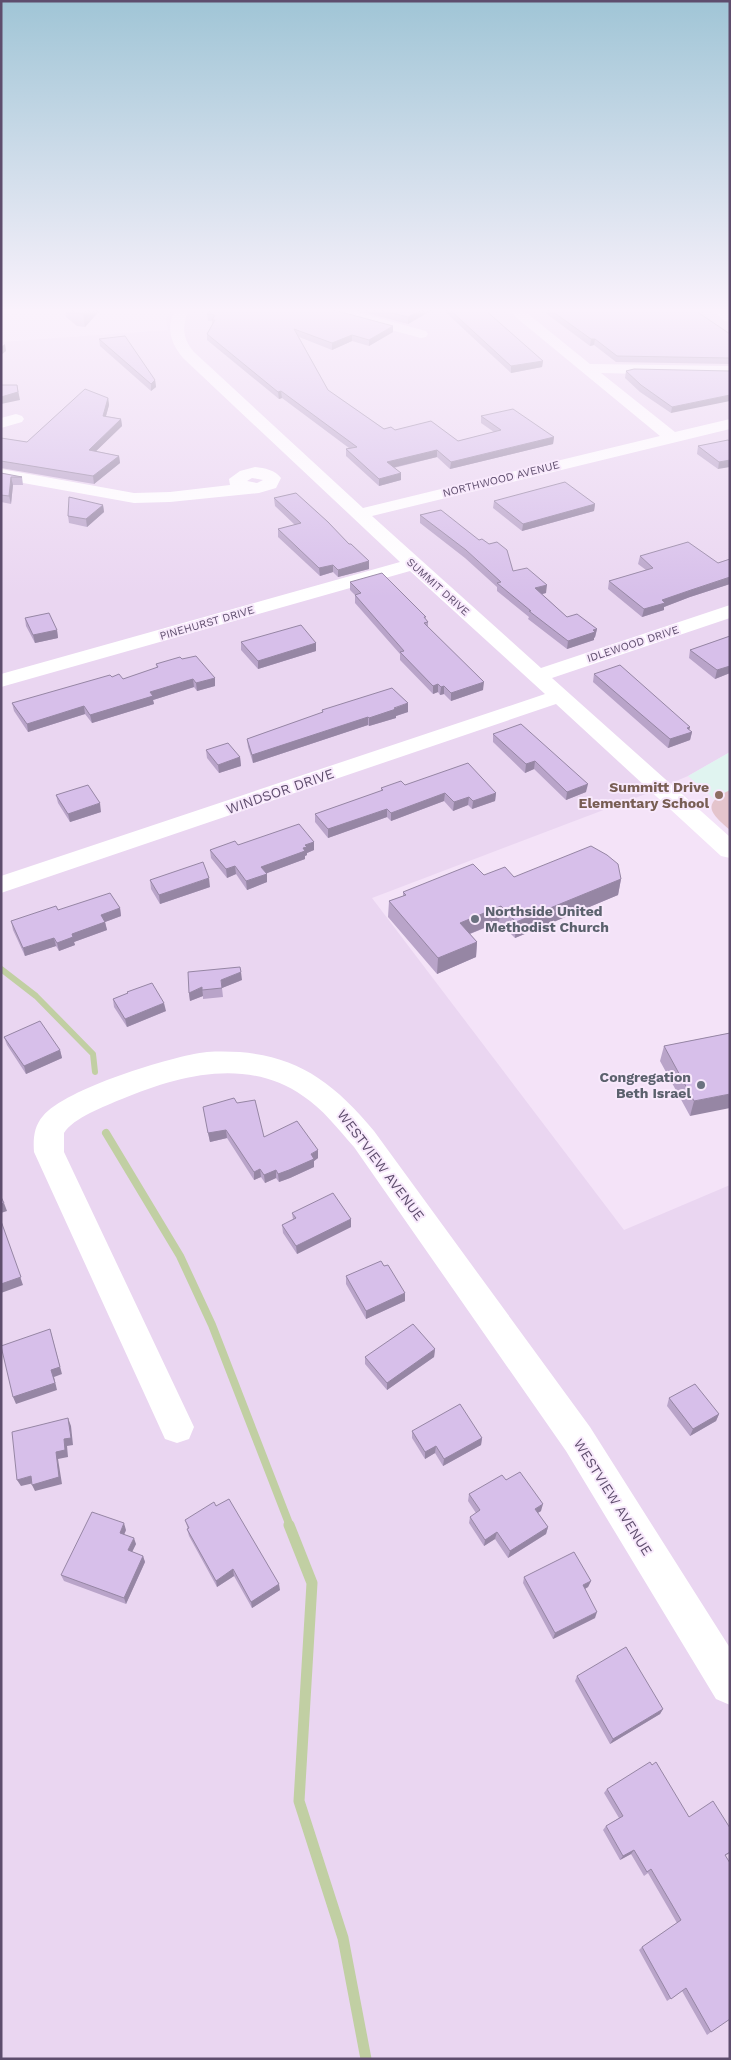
<svg xmlns="http://www.w3.org/2000/svg" width="731" height="2060" font-family="'Work Sans',sans-serif">
	<rect width="100%" height="100%" fill="#f4e3f8"/>
	<path fill="#ead6f1" d="M 172,309 L 730,309 L 730,752 L 688,776 L 643,795 L 372,898 L 624,1230 L 730,1185 L 730,2059 L 1,2059 L 1,342 L 168,330 L 166,319 Z"/>
	<path fill="#e0f4f0" d="M 730,752 L 730,813 L 688,776 Z"/>
	<path fill="#e4c4cc" d="M 730,790 L 730,830 C 710,813 701,804 730,790 Z"/>
	<g fill="none" stroke-linecap="round" stroke-linejoin="round">
		<path stroke="#c1cfa3" stroke-width="6" d="M 1,969 L 36,996 L 93,1054 L 95,1072"/>
		<path stroke="#c1cfa3" stroke-width="8" d="M 106,1133 L 180,1256 L 212,1325 L 290,1526"/>
		<path stroke="#c1cfa3" stroke-width="11" d="M 289,1525 L 312,1583 L 299,1801 L 343,1938 L 366,2059"/>
		<path fill="#fff" fill-rule="evenodd" d="M 175,309 L 189,309 C 182,325 182,338 194,352 L 363,508 L 660,436 L 506,309 L 522,309 L 590,364 L 730,366 L 730,376 L 601,373 L 675,432 L 730,419 L 730,429 L 372,516 L 541,668 L 730,605 L 730,618 L 552,678 L 730,837 L 730,858 L 721,856 L 556,704 L 1,893 L 1,876 L 545,694 L 410,571 L 1,687 L 1,674 L 400,562 L 183,358 C 170,342 166,328 175,309 Z
			M 322,309 L 345,309 L 426,331 L 428,334 L 426,337 L 421,338 L 324,312 Z
			M 710,309 L 726,309 L 730,311 L 730,322 L 725,321 Z
			M 16,414 L 22,416 L 24,419 L 22,422 L 1,428 L 1,418 Z
			M 255,467 C 265,468 275,470 281,478 L 276,488 L 259,493 L 170,502 L 134,503 L 1,479 L 1,469 L 134,493 L 170,492 L 230,485 L 229,479 L 240,471 ZM 252,478 L 263,480 L 257,483 L 247,481 Z
			M 207,1052 C 284,1048 326,1073 374,1131 L 590,1427 L 730,1648 L 730,1705 L 716,1699 L 566,1451 L 354,1147 C 338,1129 323,1109 303,1096 C 248,1057 179,1075 122,1099 C 105,1106 73,1118 64,1133 L 64,1152 L 194,1427 L 189,1439 L 177,1443 L 165,1439 L 34,1152 C 33,1139 34,1126 43,1116 C 65,1089 171,1056 207,1052 Z"/>
	</g>
	<path fill="#b9a4c9" d="M 65,309 L 101,309 L 85,327 L 77,326 L 66,317 Z
		M 352,309 L 434,309 L 408,324 Z
		M 442,309 L 484,309 L 543,361 L 542,367 L 511,373 Z
		M 540,309 L 585,309 L 730,334 L 730,364 L 616,362 L 594,345 L 590,346 Z
		M 207,314 L 393,332 L 369,346 L 352,341 L 332,350 L 299,337 L 328,390 L 384,429 L 395,430 L 458,441 L 494,432 L 481,423 L 481,416 L 554,437 L 553,444 L 450,469 L 437,457 L 394,468 L 401,480 L 379,486 L 346,456 L 346,449 L 349,448 L 282,398 L 279,399 L 207,340 L 207,334 L 212,325 L 212,321 L 208,321 Z
		M 99,339 L 155,380 L 156,387 L 151,391 L 100,346 Z
		M 626,371 L 730,371 L 671,413 L 640,392 L 625,378 Z
		M 108,398 L 109,405 L 106,416 L 121,419 L 122,426 L 96,451 L 119,456 L 120,463 L 94,484 L 1,468 L 1,438 L 27,442 Z
		M 728,440 L 718,469 L 697,454 L 698,446 Z
		M 1,473 L 22,477 L 23,485 L 13,485 L 11,504 L 1,502 Z
		M 274,498 L 349,544 L 369,561 L 369,569 L 338,577 L 333,572 L 320,576 L 278,537 L 278,529 L 295,525 L 275,506 Z
		M 494,501 L 595,504 L 594,511 L 522,531 L 493,508 Z
		M 103,505 L 104,512 L 87,527 L 69,523 L 68,516 Z
		M 420,515 L 513,571 L 546,593 L 542,594 L 567,617 L 597,629 L 595,637 L 594,638 L 594,640 L 567,649 L 528,619 L 529,617 L 497,591 L 497,587 L 465,558 L 420,523 Z
		M 640,556 L 718,563 L 730,559 L 730,584 L 690,597 L 664,607 L 664,610 L 642,617 L 608,589 L 609,581 L 646,570 L 638,564 Z
		M 350,582 L 426,620 L 428,622 L 428,627 L 483,690 L 451,701 L 444,694 L 440,695 L 438,692 L 433,694 L 400,660 L 400,654 L 355,603 L 355,595 L 350,590 Z
		M 25,618 L 57,630 L 58,638 L 35,643 L 26,626 Z
		M 730,636 L 730,673 L 715,679 L 689,658 L 690,650 Z
		M 241,642 L 316,643 L 316,651 L 258,669 L 241,650 Z
		M 182,659 L 215,686 L 197,691 L 194,687 L 153,700 L 154,704 L 92,723 L 85,714 L 28,732 L 14,711 L 12,703 L 112,677 L 123,679 L 157,668 L 156,664 Z
		M 594,674 L 690,727 L 689,730 L 692,732 L 690,740 L 668,748 L 593,682 Z
		M 322,710 L 408,712 L 396,716 L 396,718 L 369,726 L 368,725 L 253,763 L 248,747 L 247,739 L 322,713 Z
		M 493,734 L 586,792 L 566,800 L 534,769 L 525,773 L 493,742 Z
		M 206,750 L 240,757 L 241,766 L 219,773 L 207,758 Z
		M 405,785 L 496,793 L 495,801 L 472,809 L 468,805 L 453,811 L 444,801 L 391,821 L 387,817 L 328,838 L 315,822 L 315,814 L 381,791 L 381,788 Z
		M 56,795 L 101,812 L 70,822 L 58,803 Z
		M 314,842 L 314,850 L 307,853 L 307,855 L 305,856 L 305,859 L 267,873 L 267,882 L 247,890 L 236,874 L 227,878 L 211,858 L 210,850 L 238,845 Z
		M 484,875 L 514,877 L 621,879 L 618,895 L 515,938 L 499,922 L 470,934 L 477,942 L 476,957 L 437,974 L 388,917 L 389,901 L 403,896 L 403,892 Z
		M 150,880 L 210,887 L 160,904 L 151,889 Z
		M 120,908 L 121,916 L 105,922 L 107,930 L 74,942 L 75,945 L 59,951 L 56,946 L 25,956 L 13,930 L 11,921 L 58,910 Z
		M 242,980 L 222,988 L 223,997 L 203,999 L 203,996 L 190,1001 L 189,993 Z
		M 127,992 L 166,1011 L 127,1027 L 114,1007 L 113,999 L 128,993 Z
		M 730,1033 L 690,1116 L 660,1061 L 664,1046 Z
		M 4,1037 L 60,1050 L 62,1058 L 26,1074 L 7,1045 Z
		M 237,1103 L 264,1137 L 318,1158 L 314,1161 L 314,1167 L 290,1178 L 279,1182 L 276,1178 L 265,1183 L 261,1177 L 254,1180 L 227,1138 L 210,1142 L 203,1107 Z
		M 292,1213 L 351,1219 L 351,1227 L 297,1254 L 283,1233 L 282,1225 L 293,1219 Z
		M 384,1266 L 405,1293 L 405,1301 L 366,1319 L 346,1284 L 346,1276 Z
		M 435,1349 L 434,1357 L 387,1390 L 365,1364 L 365,1357 Z
		M 669,1398 L 719,1414 L 716,1421 L 690,1436 L 667,1406 Z
		M 412,1431 L 482,1438 L 481,1445 L 443,1466 L 435,1453 L 425,1459 L 412,1438 Z
		M 506,1480 L 541,1511 L 538,1513 L 548,1527 L 546,1534 L 508,1558 L 495,1539 L 484,1546 L 469,1523 L 470,1517 L 476,1513 L 468,1501 L 469,1494 Z
		M 216,1506 L 280,1590 L 252,1608 L 234,1576 L 217,1587 L 189,1536 L 187,1529 L 188,1529 L 185,1520 Z
		M 126,1530 L 124,1535 L 136,1544 L 132,1552 L 143,1556 L 145,1562 L 126,1604 L 64,1581 L 61,1575 Z
		M 524,1577 L 591,1581 L 588,1587 L 585,1589 L 595,1618 L 553,1639 L 523,1583 Z
		M 577,1676 L 663,1709 L 660,1714 L 610,1744 L 575,1681 Z
		M 607,1789 L 689,1817 L 730,1853 L 725,1856 L 711,2032 L 707,2035 L 682,1991 L 667,2001 L 639,1950 L 642,1947 L 677,1923 L 648,1873 L 644,1876 L 631,1854 L 620,1860 L 603,1830 L 606,1826 L 619,1818 L 604,1793 Z"/>
	<path fill="#9686a4" d="M 87,309 L 101,309 L 85,327 L 83,314 Z
		M 423,309 L 434,309 L 408,324 L 408,317 Z
		M 393,326 L 393,332 L 369,346 L 369,340 Z
		M 352,335 L 352,341 L 332,350 L 332,343 Z
		M 591,339 L 595,339 L 594,345 L 590,346 Z
		M 5,344 L 6,351 L 1,355 L 1,347 Z
		M 543,361 L 542,367 L 511,373 L 511,366 Z
		M 155,380 L 156,387 L 151,391 L 151,384 Z
		M 17,385 L 20,400 L 1,404 L 1,397 Z
		M 281,391 L 282,398 L 279,399 L 278,392 Z
		M 730,395 L 730,401 L 671,413 L 672,407 Z
		M 108,398 L 109,405 L 104,423 L 103,416 Z
		M 121,419 L 122,426 L 90,457 L 89,450 Z
		M 554,437 L 553,444 L 450,469 L 451,462 Z
		M 437,450 L 437,457 L 387,469 L 387,462 Z
		M 119,456 L 120,463 L 94,484 L 93,476 Z
		M 730,460 L 730,467 L 718,469 L 719,462 Z
		M 401,473 L 401,480 L 379,486 L 379,479 Z
		M 11,477 L 13,485 L 11,504 L 9,496 Z
		M 595,504 L 594,511 L 522,531 L 523,524 Z
		M 103,505 L 104,512 L 87,527 L 86,519 Z
		M 369,561 L 369,569 L 338,577 L 338,570 Z
		M 333,565 L 333,572 L 320,576 L 319,568 Z
		M 730,577 L 730,584 L 690,597 L 664,607 L 664,610 L 642,617 L 644,609 L 662,600 L 691,590 Z
		M 547,585 L 546,593 L 534,596 L 535,588 Z
		M 597,629 L 595,637 L 594,638 L 594,640 L 567,649 L 568,641 Z
		M 57,630 L 58,638 L 35,643 L 33,635 Z
		M 316,643 L 316,651 L 258,669 L 258,661 Z
		M 730,666 L 730,673 L 715,679 L 717,670 Z
		M 215,678 L 215,686 L 197,691 L 196,683 Z
		M 193,679 L 194,687 L 153,700 L 154,704 L 92,723 L 90,715 L 150,692 Z
		M 484,682 L 483,690 L 451,701 L 451,693 Z
		M 438,684 L 438,692 L 433,694 L 433,686 Z
		M 444,686 L 444,694 L 440,695 L 441,687 Z
		M 408,703 L 408,712 L 396,716 L 396,718 L 369,726 L 369,718 Z
		M 84,706 L 85,714 L 28,732 L 27,724 Z
		M 368,717 L 368,725 L 253,763 L 252,755 Z
		M 690,727 L 688,733 L 692,732 L 690,740 L 668,748 L 670,739 L 687,728 Z
		M 240,757 L 241,766 L 219,773 L 218,765 Z
		M 535,761 L 534,769 L 525,773 L 526,764 Z
		M 588,784 L 586,792 L 566,800 L 567,792 Z
		M 445,793 L 444,801 L 391,821 L 391,813 Z
		M 496,793 L 495,801 L 472,809 L 473,801 Z
		M 469,797 L 468,805 L 453,811 L 454,802 Z
		M 100,803 L 101,812 L 70,822 L 68,814 Z
		M 387,809 L 387,817 L 328,838 L 328,829 Z
		M 314,842 L 314,850 L 307,853 L 307,855 L 305,856 L 305,859 L 262,875 L 261,867 L 303,848 L 305,845 Z
		M 235,866 L 236,874 L 227,878 L 226,869 Z
		M 267,874 L 267,882 L 247,890 L 246,881 Z
		M 209,878 L 210,887 L 160,904 L 159,895 Z
		M 621,879 L 618,895 L 515,938 L 516,922 Z
		M 501,906 L 499,922 L 459,938 L 460,923 Z
		M 120,908 L 121,916 L 105,922 L 107,930 L 74,942 L 75,945 L 59,951 L 57,943 L 72,934 L 101,915 Z
		M 54,938 L 56,946 L 25,956 L 23,948 Z
		M 477,942 L 476,957 L 437,974 L 438,958 Z
		M 241,972 L 242,980 L 222,988 L 221,980 Z
		M 202,987 L 203,996 L 190,1001 L 189,993 Z
		M 164,1003 L 166,1011 L 127,1027 L 125,1019 Z
		M 60,1050 L 62,1058 L 26,1074 L 24,1066 Z
		M 730,1094 L 730,1108 L 690,1116 L 694,1101 Z
		M 226,1130 L 227,1138 L 210,1142 L 208,1133 Z
		M 318,1150 L 318,1158 L 314,1161 L 314,1167 L 290,1178 L 279,1182 L 278,1174 Z
		M 260,1169 L 261,1177 L 254,1180 L 254,1172 Z
		M 276,1170 L 276,1178 L 265,1183 L 264,1175 Z
		M 4,1203 L 7,1211 L 1,1213 L 1,1204 Z
		M 351,1219 L 351,1227 L 297,1254 L 296,1246 Z
		M 1,1221 L 23,1285 L 1,1293 Z
		M 405,1293 L 405,1301 L 366,1319 L 366,1311 Z
		M 50,1329 L 62,1374 L 54,1377 L 57,1390 L 16,1404 L 13,1397 L 51,1370 Z
		M 435,1349 L 434,1357 L 387,1390 L 387,1383 Z
		M 719,1414 L 716,1421 L 690,1436 L 693,1429 Z
		M 68,1418 L 71,1426 L 73,1445 L 67,1446 L 68,1457 L 58,1459 L 62,1484 L 35,1491 L 32,1485 L 64,1439 Z
		M 482,1438 L 481,1445 L 443,1466 L 444,1459 Z
		M 436,1446 L 435,1453 L 425,1459 L 425,1452 Z
		M 31,1476 L 34,1483 L 21,1486 L 17,1480 Z
		M 543,1504 L 541,1511 L 534,1515 L 535,1509 Z
		M 124,1523 L 126,1530 L 122,1539 L 120,1533 Z
		M 548,1527 L 546,1534 L 508,1558 L 510,1551 Z
		M 497,1532 L 495,1539 L 484,1546 L 485,1540 Z
		M 134,1538 L 136,1544 L 130,1556 L 128,1550 Z
		M 143,1556 L 145,1562 L 126,1604 L 124,1598 Z
		M 233,1569 L 234,1576 L 217,1587 L 216,1581 Z
		M 591,1581 L 588,1587 L 581,1591 L 583,1585 Z
		M 279,1584 L 280,1590 L 252,1608 L 251,1602 Z
		M 597,1612 L 595,1618 L 553,1639 L 555,1633 Z
		M 663,1709 L 660,1714 L 610,1744 L 613,1739 Z
		M 634,1850 L 631,1854 L 620,1860 L 623,1856 Z"/>
	<path fill="#d7bfea" stroke="#9686a4" d="M 70,309 L 87,309 L 83,314 L 75,313 Z
		M 212,309 L 330,309 L 393,326 L 369,340 L 352,335 L 332,343 L 294,329 L 328,390 L 384,429 L 391,427 L 395,430 L 431,421 L 458,441 L 501,430 L 481,416 L 513,409 L 554,437 L 451,462 L 437,450 L 387,462 L 401,473 L 379,479 L 346,449 L 357,447 L 281,391 L 278,392 L 207,334 L 215,320 L 212,320 L 215,315 L 207,314 Z
		M 376,309 L 423,309 L 408,317 Z
		M 449,309 L 484,309 L 543,361 L 511,366 Z
		M 549,309 L 693,309 L 730,334 L 730,358 L 617,356 L 595,339 L 591,339 Z
		M 125,336 L 155,380 L 151,384 L 99,339 Z
		M 634,369 L 730,371 L 730,395 L 672,407 L 641,385 L 626,371 Z
		M 1,385 L 17,385 L 18,392 L 1,397 Z
		M 85,389 L 108,398 L 103,416 L 121,419 L 89,450 L 119,456 L 93,476 L 1,461 L 1,438 L 27,442 Z
		M 728,440 L 730,441 L 730,460 L 719,462 L 698,446 Z
		M 1,473 L 22,477 L 11,477 L 9,496 L 1,495 Z
		M 565,482 L 595,504 L 523,524 L 494,501 Z
		M 296,493 L 328,522 L 349,544 L 351,544 L 369,561 L 338,570 L 333,565 L 319,568 L 278,529 L 301,523 L 274,498 Z
		M 69,497 L 103,505 L 86,519 L 68,516 Z
		M 441,510 L 479,540 L 482,539 L 489,544 L 497,542 L 507,550 L 513,571 L 527,568 L 547,585 L 535,588 L 567,617 L 577,614 L 597,629 L 593,630 L 595,632 L 568,641 L 529,611 L 531,611 L 497,583 L 501,582 L 466,550 L 420,515 Z
		M 688,542 L 718,563 L 730,559 L 730,577 L 691,590 L 662,600 L 665,603 L 644,609 L 609,581 L 653,568 L 640,556 Z
		M 382,573 L 426,617 L 424,617 L 428,622 L 424,623 L 484,682 L 451,693 L 444,686 L 441,687 L 438,684 L 433,686 L 400,652 L 404,651 L 355,595 L 361,593 L 350,582 Z
		M 49,613 L 57,630 L 33,635 L 25,618 Z
		M 301,625 L 316,643 L 258,661 L 241,642 Z
		M 730,636 L 730,666 L 717,670 L 690,650 Z
		M 196,656 L 215,678 L 196,683 L 193,679 L 150,692 L 153,696 L 90,715 L 84,706 L 27,724 L 12,703 L 110,675 L 112,677 L 119,674 L 123,679 L 158,667 L 156,664 L 180,657 L 182,659 Z
		M 620,665 L 690,727 L 687,728 L 692,732 L 670,739 L 594,674 Z
		M 392,688 L 408,703 L 394,708 L 396,709 L 369,718 L 368,717 L 252,755 L 247,739 L 323,712 L 322,710 Z
		M 521,724 L 588,784 L 567,792 L 535,761 L 526,764 L 493,734 Z
		M 228,743 L 240,757 L 218,765 L 206,750 Z
		M 468,763 L 496,793 L 473,801 L 469,797 L 454,802 L 445,793 L 391,813 L 387,809 L 328,829 L 315,814 L 383,790 L 381,788 L 401,781 L 405,785 Z
		M 88,785 L 100,803 L 68,814 L 56,795 Z
		M 299,824 L 314,842 L 305,845 L 307,847 L 303,848 L 305,851 L 261,867 L 267,874 L 246,881 L 235,866 L 226,869 L 210,850 L 235,841 L 238,845 Z
		M 591,846 L 607,855 L 618,864 L 621,879 L 516,922 L 501,906 L 460,923 L 477,942 L 438,958 L 389,901 L 406,895 L 403,892 L 473,864 L 484,875 L 505,867 L 514,877 Z
		M 203,862 L 209,878 L 159,895 L 150,880 Z
		M 110,893 L 120,908 L 101,915 L 105,922 L 72,934 L 73,937 L 57,943 L 54,938 L 23,948 L 11,921 L 56,906 L 58,910 Z
		M 240,967 L 241,972 L 221,980 L 222,988 L 202,990 L 202,987 L 189,993 L 188,972 Z
		M 152,983 L 164,1003 L 125,1019 L 113,999 L 128,993 L 127,992 Z
		M 40,1021 L 60,1050 L 24,1066 L 4,1037 Z
		M 730,1033 L 730,1094 L 694,1101 L 664,1046 Z
		M 234,1098 L 237,1103 L 255,1100 L 264,1137 L 297,1121 L 318,1150 L 311,1154 L 314,1159 L 289,1170 L 278,1174 L 276,1170 L 264,1175 L 260,1169 L 254,1172 L 226,1130 L 208,1133 L 203,1107 Z
		M 333,1193 L 351,1219 L 296,1246 L 282,1225 L 296,1218 L 292,1213 Z
		M 1,1197 L 4,1203 L 1,1204 Z
		M 1,1221 L 21,1277 L 1,1284 Z
		M 381,1261 L 384,1266 L 388,1265 L 405,1293 L 366,1311 L 346,1276 Z
		M 413,1324 L 435,1349 L 387,1383 L 365,1357 Z
		M 50,1329 L 60,1367 L 51,1370 L 55,1383 L 13,1397 L 1,1346 Z
		M 695,1384 L 719,1414 L 693,1429 L 669,1398 Z
		M 460,1404 L 482,1438 L 444,1459 L 436,1446 L 425,1452 L 412,1431 Z
		M 68,1418 L 71,1438 L 64,1439 L 65,1450 L 56,1452 L 59,1477 L 32,1485 L 31,1476 L 17,1480 L 12,1432 Z
		M 520,1472 L 543,1504 L 535,1509 L 548,1527 L 510,1551 L 497,1532 L 485,1540 L 470,1517 L 480,1510 L 469,1494 L 502,1475 L 506,1480 Z
		M 229,1499 L 279,1584 L 251,1602 L 233,1569 L 216,1581 L 187,1529 L 189,1528 L 185,1520 L 214,1502 L 216,1506 Z
		M 92,1512 L 124,1523 L 120,1533 L 134,1538 L 128,1550 L 143,1556 L 124,1598 L 61,1575 Z
		M 574,1552 L 591,1581 L 583,1585 L 597,1612 L 555,1633 L 524,1577 Z
		M 626,1647 L 663,1709 L 613,1739 L 577,1676 Z
		M 650,1762 L 652,1765 L 656,1762 L 689,1817 L 713,1801 L 730,1828 L 730,1852 L 725,1855 L 730,1863 L 730,2019 L 711,2032 L 686,1988 L 671,1999 L 642,1947 L 681,1920 L 651,1869 L 647,1872 L 634,1850 L 623,1856 L 606,1826 L 623,1816 L 607,1789 Z"/>
	<linearGradient id="sky" x2="0" y2="1"><stop stop-color="#a0c5d6"/><stop offset="0.52" stop-color="#faf2fc"/><stop offset="1" stop-color="#faf2fc" stop-opacity="0"/></linearGradient>
	<rect width="731" height="597" fill="url(#sky)"/>
	<circle fill="#8d6e63" stroke="#f8e9fc" stroke-width="2" cx="719" cy="795" r="5"/>
	<g fill="#6b7280" stroke="#f8e9fc" stroke-width="2">
		<circle cx="475" cy="919" r="5"/>
		<circle cx="701" cy="1085" r="5"/>
	</g>
	<g text-anchor="middle" dominant-baseline="central" stroke-width="4" stroke-linejoin="round" paint-order="stroke">
		<g font-size="11" fill="#5e4d6d" stroke="#f8e9fc">
			<text transform="translate(501 479) rotate(-14)">NORTHWOOD AVENUE</text>
			<text transform="translate(438 587) rotate(42)">SUMMIT DRIVE</text>
			<text transform="translate(207 623) rotate(-16)">PINEHURST DRIVE</text>
			<text transform="translate(633 644) rotate(-18)">IDLEWOOD DRIVE</text>
		</g>
		<g font-size="14" font-weight="bold" fill="#785e54" stroke="#f8e9fc" text-anchor="end">
			<text x="709" y="787">Summitt Drive<tspan x="709" dy="16">Elementary School</tspan></text>
		</g>
		<g font-size="14" fill="#5e4d6d" stroke="#f8e9fc">
			<text transform="translate(280 791) rotate(-19)">WINDSOR DRIVE</text>
			<text transform="translate(381 1165) rotate(53)">WESTVIEW AVENUE</text>
			<text transform="translate(613 1497) rotate(58)">WESTVIEW AVENUE</text>
		</g>
		<g font-size="14" font-weight="bold" fill="#5b616d" stroke="#f8e9fc" text-anchor="start">
			<text x="485" y="911">Northside United<tspan x="485" dy="16">Methodist Church</tspan></text>
			<text x="691" y="1077" text-anchor="end">Congregation<tspan x="691" dy="16">Beth Israel</tspan></text>
		</g>
	</g>
	<rect width="731" height="2060" fill="none" stroke="#5e4d6d" stroke-width="5"/>
</svg>
